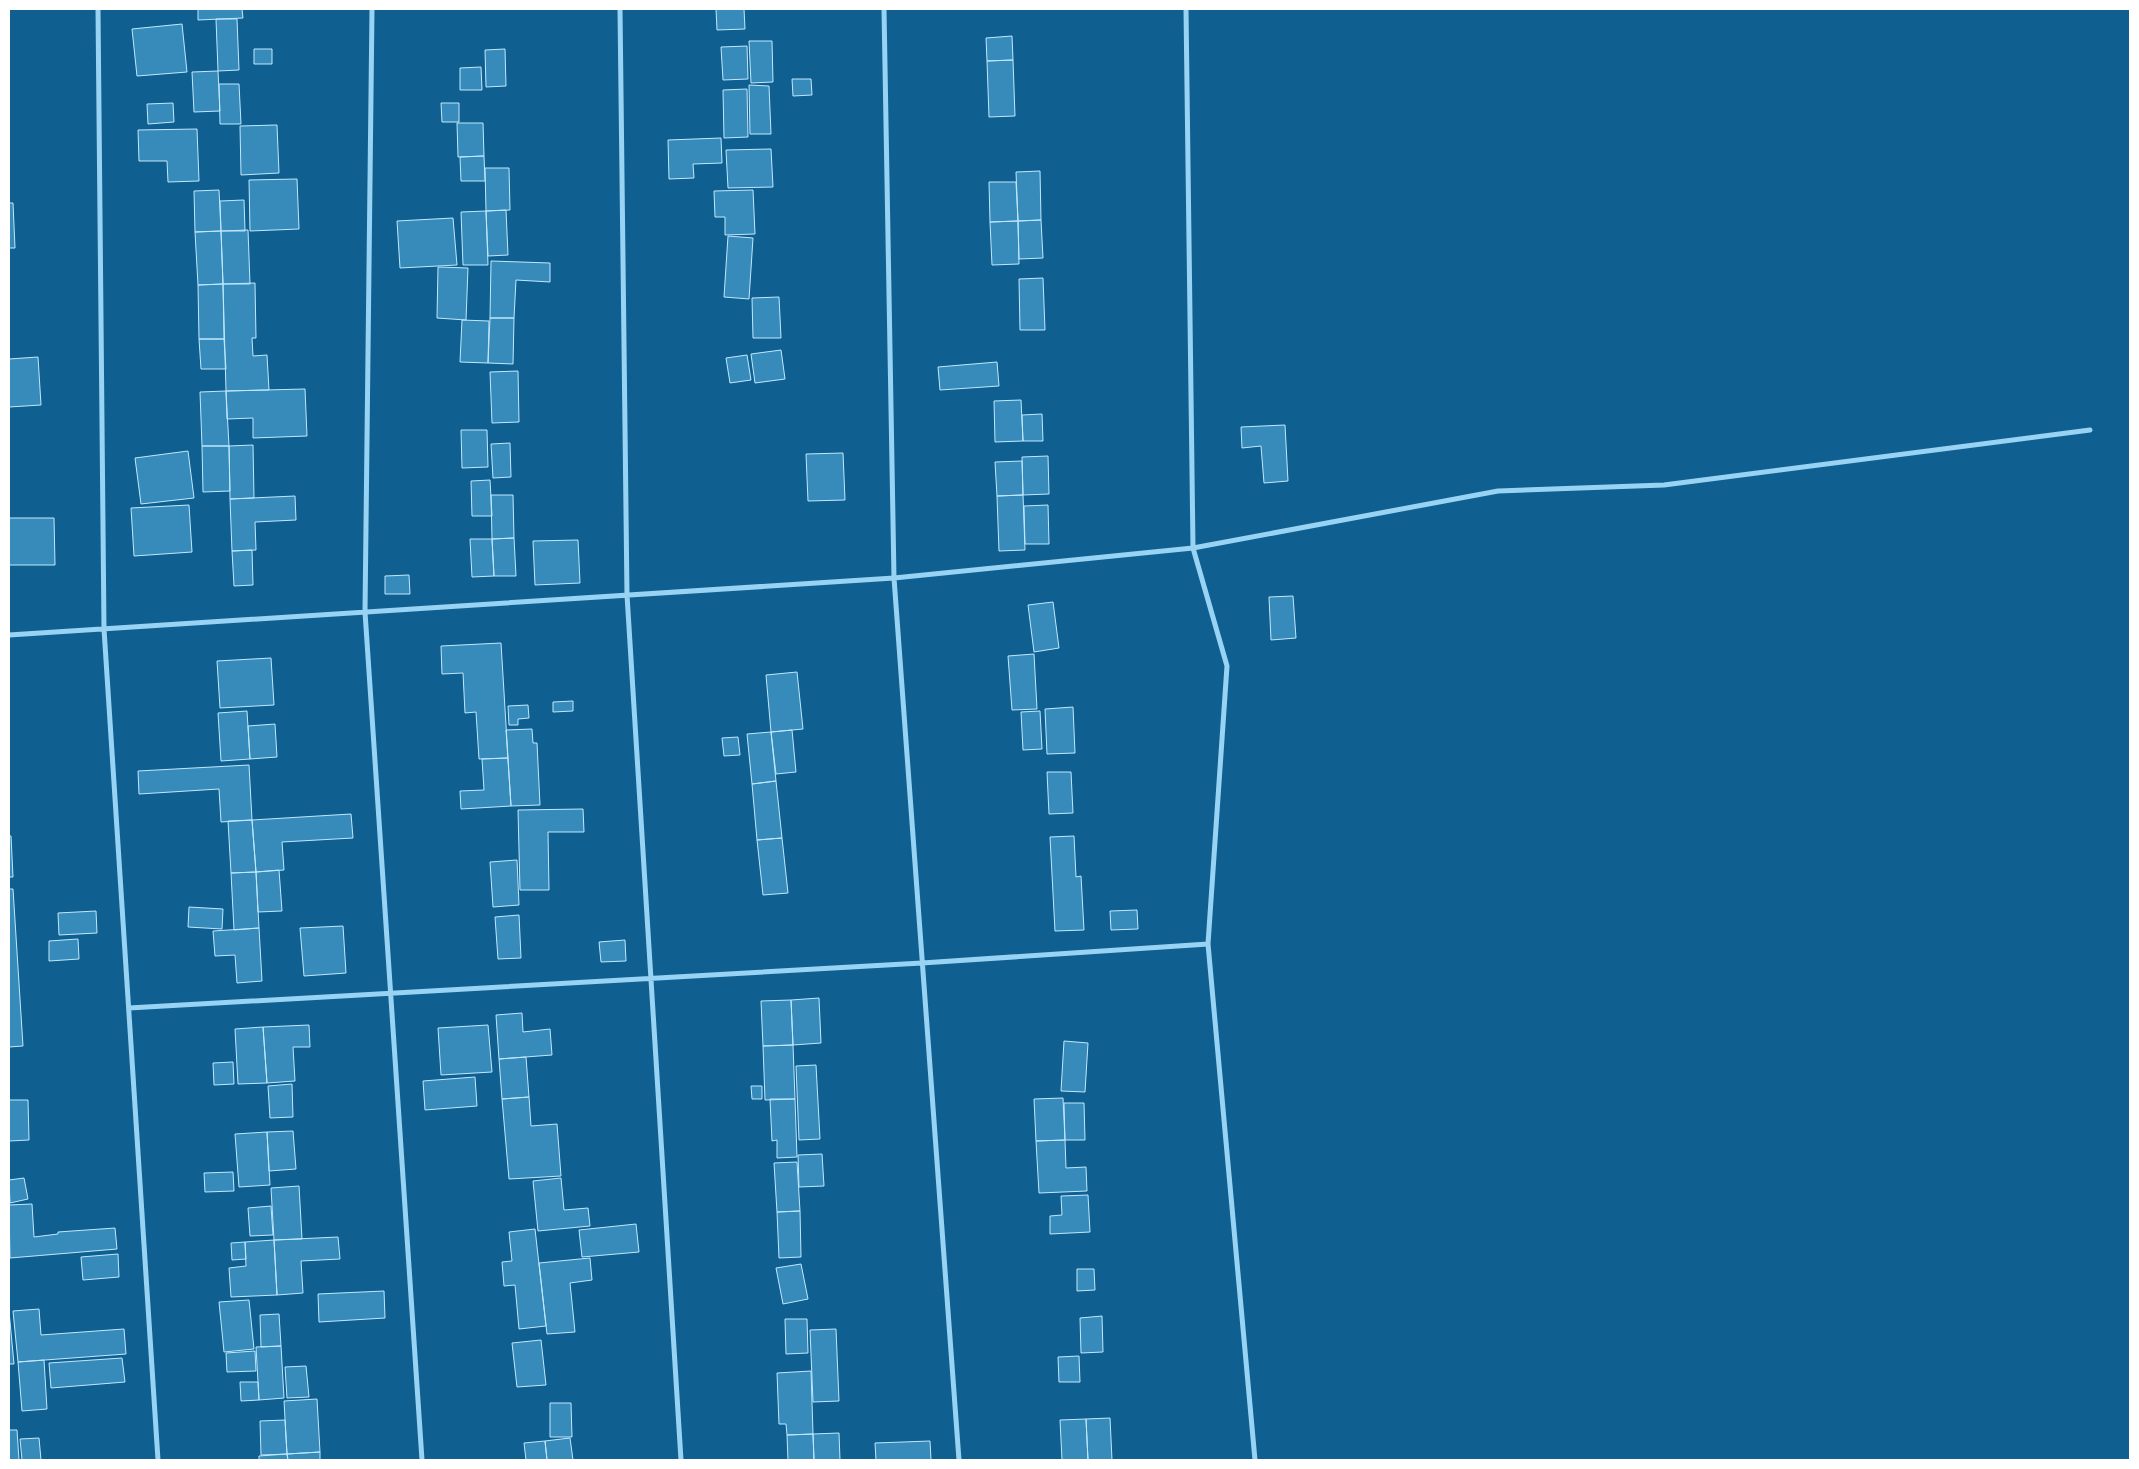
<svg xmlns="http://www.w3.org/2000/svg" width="2139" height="1469" font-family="'Titillium Web',sans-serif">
	<rect width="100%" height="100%" fill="#0f6091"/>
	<path fill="#378bba" stroke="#c0e8fe" d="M 198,9 L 242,9 L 243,18 L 198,20 Z
		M 716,9 L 744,9 L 745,29 L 717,30 Z
		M 216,19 L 237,19 L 239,70 L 218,71 Z
		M 182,24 L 187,72 L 137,76 L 132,29 Z
		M 1012,36 L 1013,60 L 987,61 L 986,38 Z
		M 749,41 L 772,41 L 773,82 L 751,83 Z
		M 747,46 L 748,79 L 723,80 L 721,47 Z
		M 254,49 L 272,49 L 272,64 L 254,64 Z
		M 505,49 L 506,86 L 486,87 L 485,50 Z
		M 1013,60 L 1015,116 L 989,117 L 987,61 Z
		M 481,67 L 482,90 L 460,90 L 460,68 Z
		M 218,71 L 220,111 L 194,112 L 192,72 Z
		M 792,79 L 811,79 L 812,95 L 793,96 Z
		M 219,84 L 239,84 L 241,124 L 220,124 Z
		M 749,85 L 769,86 L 771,134 L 750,134 Z
		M 747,89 L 748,137 L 724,138 L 723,90 Z
		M 173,103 L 174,122 L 148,124 L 147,104 Z
		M 441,103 L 459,103 L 459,122 L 442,122 Z
		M 457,123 L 483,123 L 484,156 L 458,157 Z
		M 277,125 L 279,173 L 241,175 L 240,126 Z
		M 197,129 L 199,181 L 168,182 L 167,161 L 139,161 L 138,130 Z
		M 721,138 L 722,163 L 693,164 L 694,178 L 669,179 L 668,140 Z
		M 771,149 L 773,187 L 728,188 L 726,150 Z
		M 484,156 L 485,181 L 461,181 L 460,157 Z
		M 485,168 L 509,168 L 510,210 L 486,211 Z
		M 1040,171 L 1041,220 L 1018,221 L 1016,172 Z
		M 297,179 L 299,229 L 250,231 L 249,180 Z
		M 989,182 L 1016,182 L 1018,221 L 990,222 Z
		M 219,190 L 221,231 L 195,232 L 194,191 Z
		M 753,190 L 755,234 L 725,235 L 725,217 L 715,217 L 714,191 Z
		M 244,200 L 245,231 L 221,231 L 220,201 Z
		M 9,203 L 13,203 L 15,248 L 9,248 Z
		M 506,210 L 508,255 L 488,256 L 486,211 Z
		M 486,211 L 488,265 L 463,265 L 461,212 Z
		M 453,218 L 457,265 L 400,268 L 397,221 Z
		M 1041,220 L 1043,258 L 1019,259 L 1018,221 Z
		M 1018,221 L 1019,264 L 992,265 L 990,222 Z
		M 248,230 L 250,284 L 223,284 L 221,231 Z
		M 221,231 L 223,284 L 198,285 L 195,232 Z
		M 728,236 L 753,238 L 749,299 L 724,297 Z
		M 491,261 L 550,263 L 550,282 L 516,280 L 514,318 L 490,318 Z
		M 438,267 L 468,268 L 466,320 L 437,318 Z
		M 1043,278 L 1045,330 L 1020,330 L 1019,279 Z
		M 255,283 L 256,338 L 252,338 L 253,356 L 267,355 L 269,390 L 226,391 L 223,284 Z
		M 223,284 L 224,339 L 199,339 L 198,285 Z
		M 779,297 L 781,338 L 753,338 L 752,298 Z
		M 490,318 L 514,318 L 513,364 L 488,363 Z
		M 462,320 L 489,321 L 488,363 L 460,362 Z
		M 199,339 L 224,339 L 226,369 L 201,369 Z
		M 781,350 L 785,379 L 755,383 L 751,354 Z
		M 747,355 L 751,380 L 730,383 L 726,358 Z
		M 38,357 L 41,405 L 9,407 L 9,359 Z
		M 997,362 L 999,386 L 940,390 L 938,367 Z
		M 518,371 L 519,422 L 492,423 L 490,372 Z
		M 305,389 L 307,436 L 253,438 L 253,418 L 227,419 L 226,391 Z
		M 226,391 L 229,446 L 202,446 L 200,392 Z
		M 1021,400 L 1023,441 L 995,442 L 994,401 Z
		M 1042,414 L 1043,441 L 1023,441 L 1022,415 Z
		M 1285,425 L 1288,481 L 1264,483 L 1261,446 L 1242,448 L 1241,427 Z
		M 461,430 L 487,430 L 488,467 L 462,468 Z
		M 510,443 L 511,477 L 493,478 L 491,444 Z
		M 253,445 L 254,498 L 230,499 L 229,446 Z
		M 202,446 L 229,446 L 230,491 L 203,492 Z
		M 188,451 L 194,498 L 141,504 L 135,458 Z
		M 843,453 L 845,500 L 808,501 L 806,454 Z
		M 1048,456 L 1049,494 L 1023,495 L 1022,457 Z
		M 1022,461 L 1023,495 L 997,496 L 995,462 Z
		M 490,480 L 492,516 L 472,516 L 471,481 Z
		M 491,495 L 513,495 L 514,538 L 492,539 Z
		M 1023,495 L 1025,550 L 999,551 L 997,496 Z
		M 295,496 L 296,520 L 255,522 L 256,550 L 232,551 L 230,499 Z
		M 189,505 L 192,552 L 134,556 L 131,508 Z
		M 1048,505 L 1049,544 L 1025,544 L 1024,506 Z
		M 9,518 L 54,518 L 55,565 L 9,565 Z
		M 514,538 L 516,576 L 494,576 L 492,539 Z
		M 470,539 L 492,539 L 494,576 L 472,577 Z
		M 578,540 L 580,583 L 535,585 L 533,541 Z
		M 252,550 L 253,585 L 234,586 L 232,551 Z
		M 409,575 L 410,594 L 385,594 L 385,576 Z
		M 1293,596 L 1296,638 L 1271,640 L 1269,597 Z
		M 1053,602 L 1059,648 L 1034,652 L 1028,605 Z
		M 501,643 L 508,758 L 479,759 L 476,712 L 465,713 L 463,673 L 442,674 L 441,646 Z
		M 1034,654 L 1037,709 L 1012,710 L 1008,656 Z
		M 271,658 L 274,705 L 220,708 L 217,661 Z
		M 797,672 L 803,729 L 771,732 L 766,675 Z
		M 573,701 L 573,711 L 553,712 L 553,702 Z
		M 528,705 L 529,718 L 518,719 L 518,725 L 509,725 L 508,706 Z
		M 1073,707 L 1075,753 L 1047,754 L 1045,709 Z
		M 247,711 L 250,759 L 221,761 L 218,713 Z
		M 1040,711 L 1042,749 L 1023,750 L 1021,712 Z
		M 275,724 L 277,757 L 250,759 L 248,726 Z
		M 532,729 L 533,743 L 537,743 L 540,805 L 511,806 L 506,730 Z
		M 792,730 L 796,772 L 776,774 L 771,732 Z
		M 771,732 L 776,781 L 752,784 L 747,734 Z
		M 738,737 L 740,755 L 724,756 L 722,738 Z
		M 508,758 L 511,806 L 461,809 L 460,791 L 484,790 L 482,759 Z
		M 249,765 L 252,820 L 221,822 L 219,789 L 139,794 L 138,771 Z
		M 1047,772 L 1071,772 L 1073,813 L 1049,814 Z
		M 776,781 L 782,838 L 757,840 L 752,784 Z
		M 583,809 L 584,832 L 548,832 L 549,890 L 520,890 L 518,810 Z
		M 351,814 L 353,838 L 282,842 L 284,870 L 256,872 L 252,820 Z
		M 252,820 L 256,872 L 231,873 L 228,821 Z
		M 9,836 L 11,836 L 13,877 L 9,877 Z
		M 1074,836 L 1076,877 L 1081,876 L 1084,930 L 1055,931 L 1050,837 Z
		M 782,838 L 788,893 L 763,895 L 757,840 Z
		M 517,860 L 519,905 L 493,907 L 490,862 Z
		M 279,870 L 282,911 L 258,912 L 256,872 Z
		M 256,872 L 259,928 L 234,930 L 231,873 Z
		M 9,889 L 13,889 L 23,1046 L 9,1047 Z
		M 189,907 L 223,909 L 222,929 L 188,927 Z
		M 1137,910 L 1138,929 L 1111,930 L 1110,911 Z
		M 96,911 L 97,933 L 59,935 L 58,913 Z
		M 519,915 L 521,958 L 498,959 L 495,917 Z
		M 343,926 L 346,973 L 304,976 L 300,928 Z
		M 259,928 L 262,981 L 237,983 L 235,955 L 215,956 L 213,931 Z
		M 78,939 L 79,959 L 49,961 L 49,941 Z
		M 625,940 L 626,961 L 601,962 L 599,942 Z
		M 819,998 L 821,1043 L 793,1045 L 791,1000 Z
		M 791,1000 L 793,1045 L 763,1046 L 761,1001 Z
		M 522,1013 L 523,1032 L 550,1029 L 552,1055 L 499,1059 L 496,1015 Z
		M 309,1025 L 310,1047 L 293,1047 L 295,1081 L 267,1083 L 263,1027 Z
		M 488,1025 L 492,1072 L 441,1075 L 438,1028 Z
		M 263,1027 L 267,1083 L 238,1084 L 235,1029 Z
		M 1064,1041 L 1088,1043 L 1085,1092 L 1061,1091 Z
		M 793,1045 L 795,1099 L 765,1100 L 763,1046 Z
		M 526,1057 L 529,1097 L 502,1099 L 499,1059 Z
		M 233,1062 L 234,1084 L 214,1085 L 213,1063 Z
		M 816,1065 L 820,1139 L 799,1140 L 796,1066 Z
		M 475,1077 L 477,1106 L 425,1110 L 423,1081 Z
		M 292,1084 L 293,1117 L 270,1118 L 268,1086 Z
		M 751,1086 L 762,1086 L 762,1099 L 752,1099 Z
		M 529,1097 L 531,1126 L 557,1124 L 561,1176 L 509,1179 L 502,1099 Z
		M 1063,1098 L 1065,1140 L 1036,1141 L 1034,1099 Z
		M 770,1099 L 795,1099 L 797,1157 L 777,1158 L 777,1140 L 772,1141 Z
		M 9,1100 L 28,1100 L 29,1140 L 9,1141 Z
		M 1064,1103 L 1084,1103 L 1085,1140 L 1065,1140 Z
		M 293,1131 L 296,1169 L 269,1171 L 267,1132 Z
		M 267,1132 L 270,1185 L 239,1187 L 235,1134 Z
		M 1065,1140 L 1066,1168 L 1086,1167 L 1087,1191 L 1039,1193 L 1036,1141 Z
		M 822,1154 L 824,1186 L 799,1187 L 798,1155 Z
		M 797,1162 L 800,1211 L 777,1212 L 774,1163 Z
		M 233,1172 L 234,1191 L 205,1192 L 204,1173 Z
		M 24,1178 L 28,1199 L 10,1203 L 9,1180 Z
		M 561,1178 L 564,1210 L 588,1208 L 590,1226 L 538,1231 L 533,1181 Z
		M 299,1186 L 302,1239 L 274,1240 L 271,1188 Z
		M 1088,1195 L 1090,1232 L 1050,1234 L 1050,1216 L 1062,1215 L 1061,1196 Z
		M 32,1204 L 34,1237 L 58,1234 L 58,1232 L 115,1228 L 117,1249 L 10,1258 L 9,1205 Z
		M 271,1206 L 273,1235 L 250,1236 L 248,1208 Z
		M 800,1211 L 801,1257 L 779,1258 L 777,1212 Z
		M 636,1224 L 639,1252 L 582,1257 L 579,1230 Z
		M 535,1229 L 546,1326 L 519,1329 L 515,1285 L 504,1286 L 502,1262 L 512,1261 L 509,1232 Z
		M 338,1237 L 340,1259 L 301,1261 L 303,1293 L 277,1295 L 274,1240 Z
		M 274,1240 L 277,1295 L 231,1297 L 229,1268 L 246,1266 L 245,1242 Z
		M 245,1242 L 246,1259 L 232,1260 L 231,1243 Z
		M 118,1254 L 119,1277 L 83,1280 L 81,1257 Z
		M 590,1258 L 592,1280 L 570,1283 L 575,1332 L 547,1334 L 539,1263 Z
		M 801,1264 L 808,1299 L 783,1304 L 776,1268 Z
		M 1077,1269 L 1094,1269 L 1095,1290 L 1077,1291 Z
		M 384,1291 L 385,1318 L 319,1322 L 318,1294 Z
		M 249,1300 L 254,1349 L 224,1352 L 219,1302 Z
		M 39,1309 L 41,1335 L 124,1329 L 126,1354 L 18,1362 L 13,1311 Z
		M 9,1311 L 14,1364 L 9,1364 Z
		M 279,1314 L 281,1346 L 261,1347 L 260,1315 Z
		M 1102,1316 L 1103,1352 L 1081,1353 L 1080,1318 Z
		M 785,1319 L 807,1319 L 808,1353 L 786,1354 Z
		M 836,1329 L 839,1401 L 813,1402 L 810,1330 Z
		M 541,1340 L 546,1385 L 517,1387 L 512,1343 Z
		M 281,1346 L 284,1398 L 259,1400 L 256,1347 Z
		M 255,1351 L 256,1371 L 227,1372 L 226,1353 Z
		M 1079,1356 L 1080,1382 L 1059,1382 L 1058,1357 Z
		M 122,1358 L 125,1382 L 51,1388 L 49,1363 Z
		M 44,1360 L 47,1409 L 22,1411 L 18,1362 Z
		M 306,1366 L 309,1397 L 287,1398 L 285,1367 Z
		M 811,1371 L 813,1434 L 787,1435 L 786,1424 L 779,1424 L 777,1373 Z
		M 240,1382 L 258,1382 L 259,1400 L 241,1401 Z
		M 317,1399 L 320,1452 L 287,1454 L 284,1401 Z
		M 550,1403 L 571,1403 L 572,1437 L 550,1437 Z
		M 1110,1418 L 1112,1460 L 1088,1460 L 1086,1419 Z
		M 1086,1419 L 1088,1460 L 1062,1460 L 1060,1420 Z
		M 285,1420 L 287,1454 L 261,1455 L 260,1421 Z
		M 9,1430 L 17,1430 L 19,1460 L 9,1460 Z
		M 839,1433 L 840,1460 L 814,1460 L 813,1434 Z
		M 813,1434 L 814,1460 L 788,1460 L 787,1435 Z
		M 39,1438 L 41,1460 L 22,1460 L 20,1439 Z
		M 570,1438 L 573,1460 L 547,1460 L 545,1441 Z
		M 545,1441 L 547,1460 L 526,1460 L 524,1443 Z
		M 930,1441 L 931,1460 L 876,1460 L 875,1443 Z
		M 320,1452 L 320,1460 L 288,1460 L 287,1454 Z
		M 287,1454 L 288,1460 L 259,1460 L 259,1456 Z"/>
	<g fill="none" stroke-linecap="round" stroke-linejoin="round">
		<path stroke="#99d3f4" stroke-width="5" d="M 98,9 L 104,629 L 158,1460
			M 372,9 L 365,612 L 422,1460
			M 620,9 L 627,595 L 681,1460
			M 884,9 L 894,578 L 959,1460
			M 1186,9 L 1193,548 L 1227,666 L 1208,944 L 1255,1460
			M 9,635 L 894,578 L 1193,548 L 1498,491 L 1664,485 L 2090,430
			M 129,1008 L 922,963 L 1208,944"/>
	</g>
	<rect width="2139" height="1469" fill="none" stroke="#ffffff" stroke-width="20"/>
</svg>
